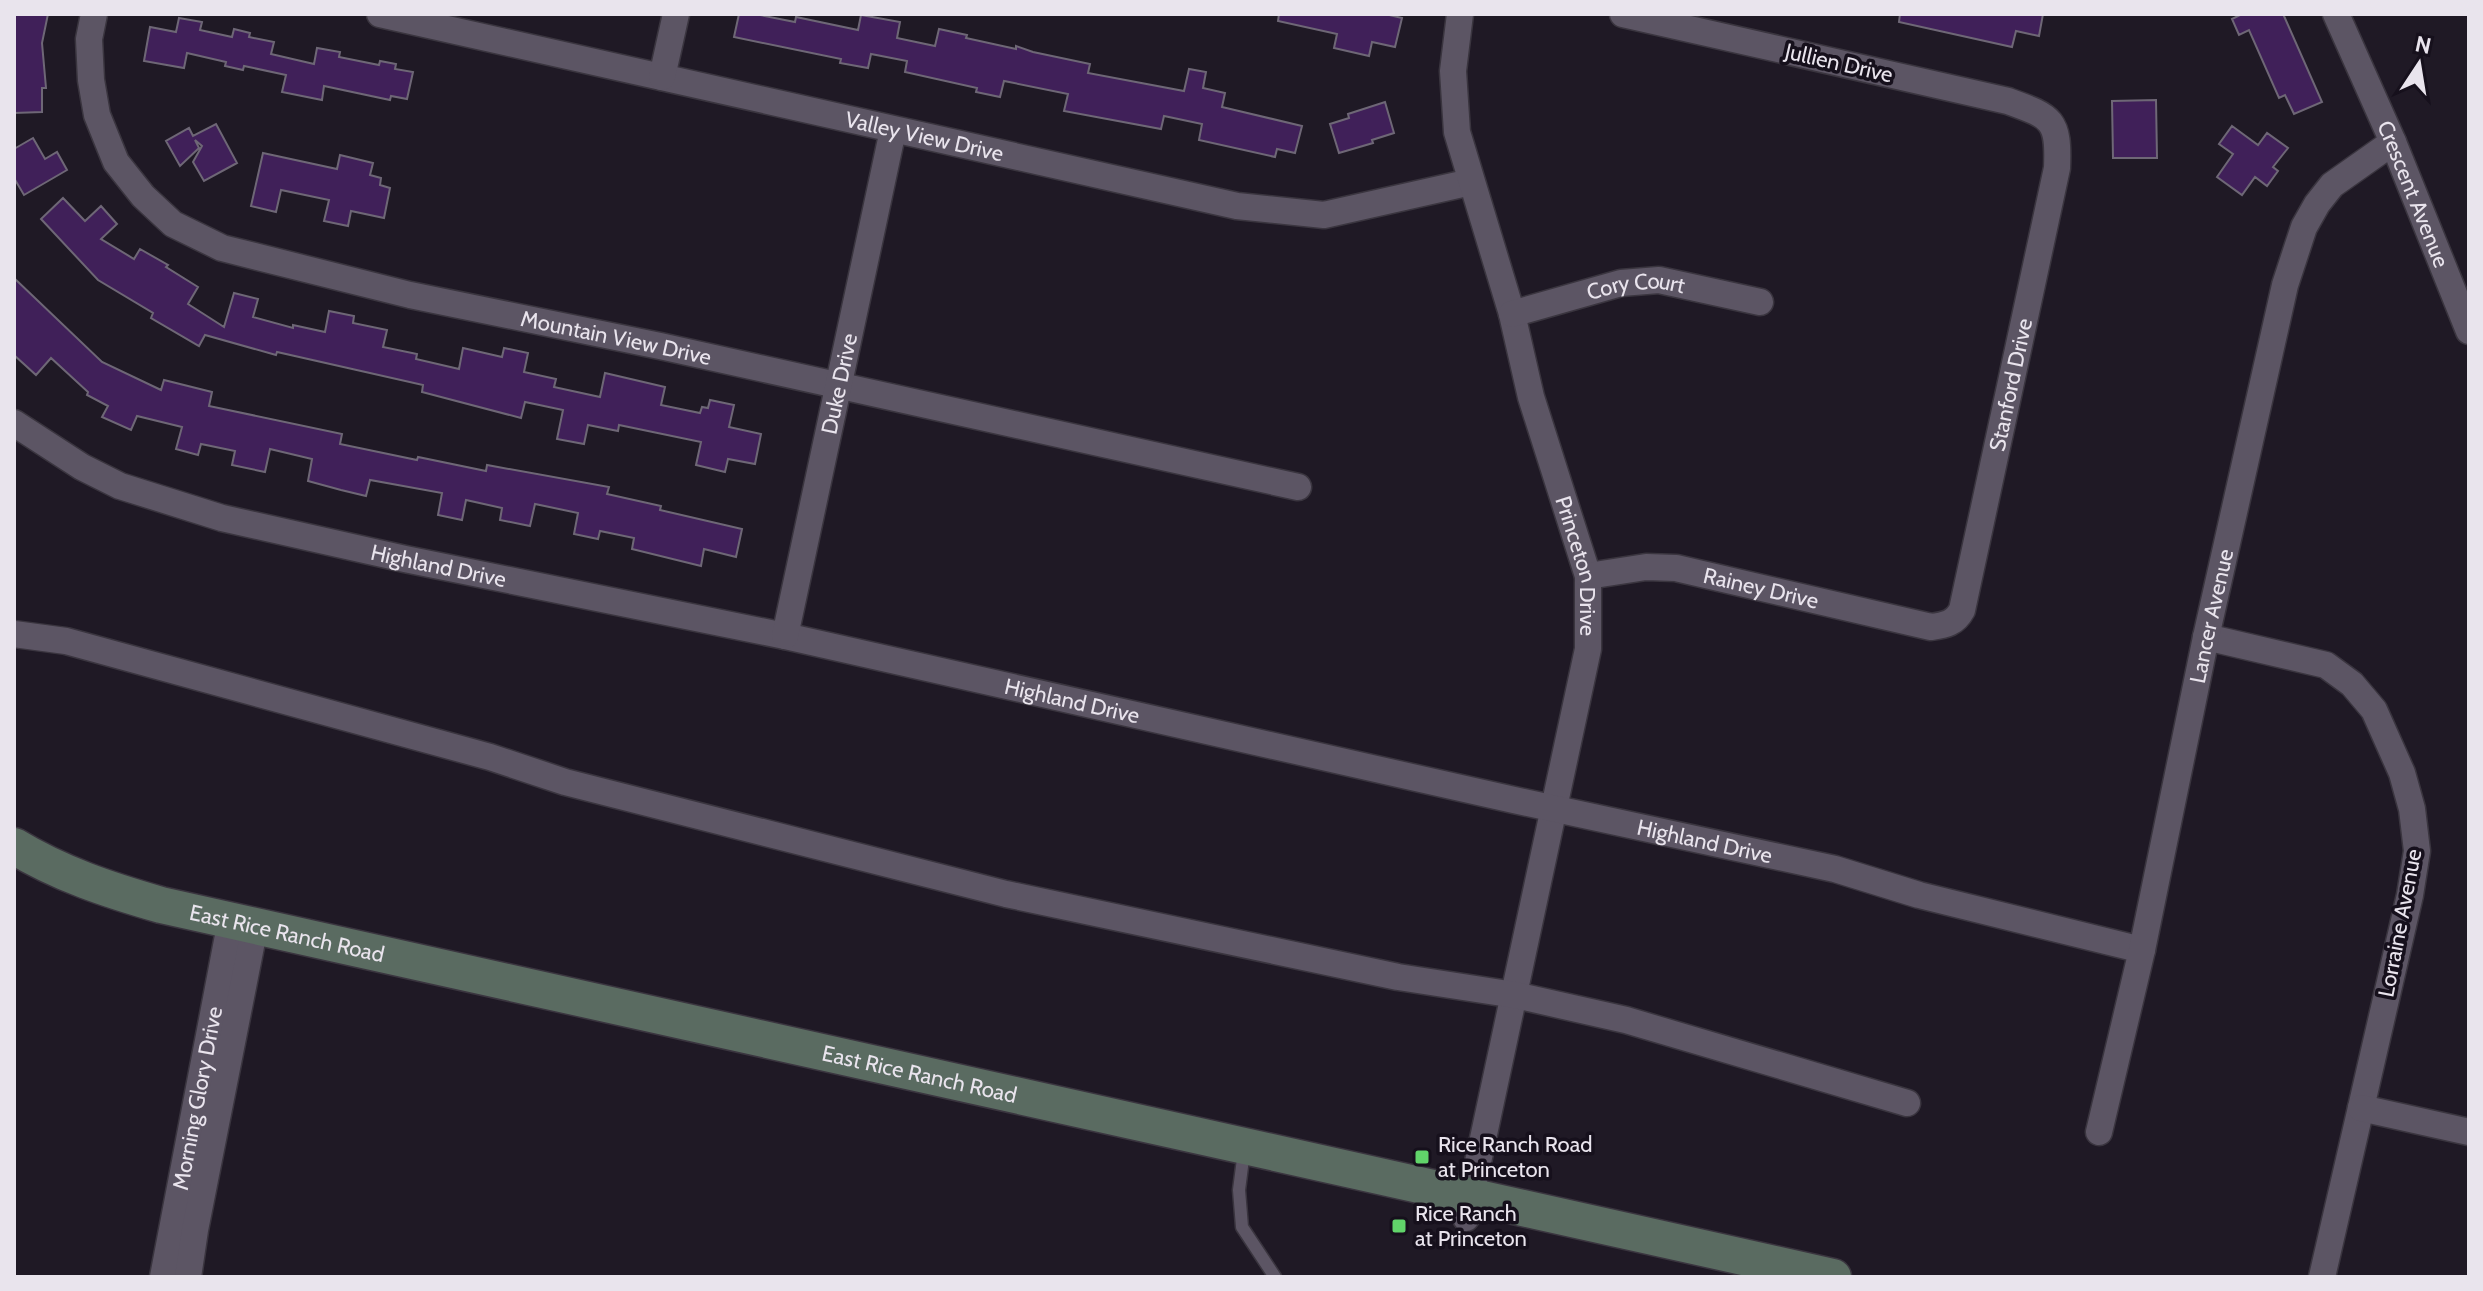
<svg xmlns="http://www.w3.org/2000/svg" width="2483" height="1291" font-family="Cabin,sans-serif">
	<rect width="100%" height="100%" fill="#1f1925"/>
	<path fill="#402059" stroke="#6e6776" stroke-width="2" d="M 14,14 L 48,14 L 42,43 L 46,88 L 42,88 L 42,112 L 14,113 Z
		M 739,14 L 755,14 L 795,22 L 796,17 L 858,30 L 861,15 L 900,22 L 897,38 L 935,46 L 939,29 L 967,35 L 966,38 L 1016,49 L 1016,46 L 1033,52 L 1090,64 L 1088,73 L 1184,91 L 1189,69 L 1206,72 L 1203,88 L 1225,93 L 1222,107 L 1302,126 L 1295,153 L 1277,149 L 1275,157 L 1199,140 L 1202,124 L 1164,116 L 1161,129 L 1064,111 L 1068,94 L 1004,81 L 1000,97 L 976,92 L 977,88 L 905,72 L 907,61 L 871,54 L 868,68 L 840,63 L 841,59 L 734,37 Z
		M 1279,14 L 1385,14 L 1402,18 L 1395,47 L 1372,42 L 1369,56 L 1334,48 L 1337,34 L 1278,21 Z
		M 1900,14 L 2043,14 L 2039,36 L 2016,31 L 2012,47 L 1899,22 Z
		M 2242,14 L 2287,14 L 2284,16 L 2322,102 L 2294,114 L 2285,95 L 2279,98 L 2249,30 L 2239,35 L 2232,19 Z
		M 179,18 L 202,22 L 200,30 L 232,37 L 234,29 L 250,33 L 249,37 L 274,42 L 271,54 L 314,64 L 317,48 L 340,52 L 339,57 L 379,65 L 380,61 L 396,64 L 395,69 L 413,72 L 407,99 L 391,96 L 390,100 L 324,86 L 322,100 L 282,92 L 286,75 L 244,66 L 243,70 L 225,66 L 226,62 L 187,53 L 184,68 L 144,61 L 150,27 L 176,32 Z
		M 2156,100 L 2157,158 L 2113,158 L 2112,101 Z
		M 1385,102 L 1394,133 L 1372,140 L 1373,143 L 1339,153 L 1330,124 L 1349,118 L 1348,114 Z
		M 216,124 L 237,163 L 204,181 L 193,162 L 202,146 L 195,140 L 199,148 L 180,166 L 166,141 L 189,128 L 193,136 Z
		M 2232,126 L 2258,145 L 2267,133 L 2288,148 L 2273,167 L 2278,171 L 2267,186 L 2255,177 L 2242,195 L 2217,177 L 2233,154 L 2219,144 Z
		M 33,138 L 45,159 L 57,152 L 67,170 L 24,195 L 14,178 L 14,149 Z
		M 263,153 L 337,169 L 340,155 L 373,163 L 370,175 L 381,178 L 380,185 L 390,188 L 384,218 L 351,211 L 348,226 L 324,221 L 329,200 L 281,190 L 276,212 L 251,206 Z
		M 63,198 L 85,221 L 101,206 L 117,224 L 101,239 L 134,259 L 140,249 L 168,265 L 166,267 L 198,287 L 188,304 L 224,327 L 234,293 L 258,299 L 253,317 L 293,328 L 293,325 L 325,332 L 329,311 L 354,316 L 353,323 L 387,330 L 383,347 L 417,354 L 416,359 L 459,369 L 463,348 L 502,357 L 504,348 L 528,353 L 524,372 L 556,379 L 554,387 L 600,397 L 605,373 L 665,387 L 661,405 L 700,413 L 702,407 L 708,408 L 710,400 L 734,405 L 729,427 L 761,434 L 755,464 L 728,459 L 725,472 L 696,465 L 701,442 L 619,425 L 618,431 L 588,425 L 584,444 L 557,439 L 563,410 L 525,402 L 521,418 L 422,392 L 423,385 L 277,352 L 276,355 L 205,335 L 199,346 L 151,318 L 153,313 L 98,280 L 41,219 Z
		M 14,278 L 102,362 L 161,390 L 164,380 L 212,392 L 209,406 L 342,434 L 340,444 L 417,460 L 418,457 L 486,471 L 487,465 L 609,487 L 607,494 L 661,506 L 660,510 L 742,529 L 736,557 L 704,549 L 701,566 L 632,549 L 634,538 L 600,531 L 598,539 L 574,534 L 578,513 L 535,504 L 530,526 L 500,520 L 502,508 L 466,500 L 462,520 L 438,515 L 442,493 L 370,480 L 366,496 L 341,490 L 308,481 L 312,459 L 270,449 L 265,472 L 232,465 L 235,451 L 201,444 L 198,455 L 176,449 L 182,427 L 137,416 L 131,430 L 102,417 L 108,406 L 87,395 L 88,392 L 51,358 L 36,375 L 14,355 Z"/>
	<g fill="none" stroke-linecap="round" stroke-linejoin="round">
		<g stroke="#3a353f" stroke-width="15">
			<path id="service" d="M 1244,1151 L 1239,1190 L 1242,1227 L 1275,1277"/>
		</g>
		<g stroke="#3a353f" stroke-width="29">
			<g id="minor">
				<path id="s1" d="M 94,14 L 89,39 L 91,80 L 97,115 L 116,162 L 143,196 L 173,224 L 222,248 L 410,295 L 660,346 L 1298,487"/>
				<path id="s2" d="M 380,14 L 1237,206 L 1324,215 L 1471,182"/>
				<path id="s3" d="M 1460,14 L 1453,71 L 1457,132 L 1512,314 L 1531,397 L 1588,576 L 1588,649 L 1466,1218"/>
				<path id="s4" d="M 2336,14 L 2393,142 L 2469,331"/>
				<path d="M 662,77 L 676,14"/>
				<path id="s5" d="M 1512,314 L 1621,283 L 1659,280 L 1760,302"/>
				<path id="s6" d="M 14,423 L 82,467 L 120,486 L 222,518 L 405,559 L 785,636 L 1514,800 L 1835,869 L 1919,895 L 2142,950"/>
				<path id="s7" d="M 1588,576 L 1646,567 L 1676,568 L 1931,627 C 1946,625 1955,623 1962,610 L 2057,168 C 2059,119 2052,117 2008,101 L 1623,14"/>
				<path d="M 14,634 L 66,641 L 490,757 L 565,782 L 1006,894 L 1398,977 L 1515,995 L 1626,1020 L 1907,1103"/>
				<path id="s8" d="M 785,636 L 893,130"/>
				<path d="M 2206,637 L 2326,665 L 2352,684 L 2374,710 L 2402,773 L 2412,809 L 2417,851 L 2410,895 L 2322,1277"/>
				<path d="M 2361,1108 L 2469,1132"/>
				<path id="s9" d="M 2099,1132 L 2142,950 L 2206,637 L 2285,285 L 2304,227 L 2317,204 L 2332,185 L 2393,142"/>
				<path id="s10" d="M 163,1277 L 231,920"/>
				<path d="M 188,1277 L 195,1230 L 255,926"/>
			</g>
		</g>
		<g stroke="#3a353f" stroke-width="39">
			<g id="secondary">
				<path id="s11" d="M 14,846 C 60,874 109,890 161,905 L 1833,1277"/>
			</g>
		</g>
		<use href="#service" stroke="#5c5564" stroke-width="12"/>
		<use href="#minor" stroke="#5c5564" stroke-width="26"/>
		<use href="#secondary" stroke="#5a6b61" stroke-width="36"/>
	</g>
	<g fill="#61d46a" stroke="#16101c" stroke-width="3">
		<rect x="1414" y="1149" width="16" height="16" rx="4"/>
		<rect x="1391" y="1218" width="16" height="16" rx="4"/>
	</g>
	<g text-anchor="middle" dominant-baseline="central" stroke-width="7" stroke-linejoin="round" paint-order="stroke">
		<g font-size="22" fill="#e9e4ed" stroke="#16101c">
			<text transform="translate(1839 63) rotate(13)">Jullien Drive</text>
			<text stroke="none"><textPath href="#s2" startOffset="558">Valley View Drive</textPath></text>
			<text stroke="none"><textPath href="#s4" startOffset="196">Crescent Avenue</textPath></text>
			<text stroke="none"><textPath href="#s5" startOffset="128">Cory Court</textPath></text>
			<text stroke="none"><textPath href="#s1" startOffset="696">Mountain View Drive</textPath></text>
			<text stroke="none"><textPath href="#s8" startOffset="258">Duke Drive</textPath></text>
			<text stroke="none"><textPath href="#s7" startOffset="618">Stanford Drive</textPath></text>
			<text stroke="none"><textPath href="#s6" startOffset="452">Highland Drive</textPath></text>
			<text stroke="none"><textPath href="#s3" startOffset="570">Princeton Drive</textPath></text>
			<text stroke="none"><textPath href="#s7" startOffset="176">Rainey Drive</textPath></text>
			<text stroke="none"><textPath href="#s9" startOffset="528">Lancer Avenue</textPath></text>
			<text stroke="none"><textPath href="#s6" startOffset="1100">Highland Drive</textPath></text>
			<text stroke="none"><textPath href="#s6" startOffset="1748">Highland Drive</textPath></text>
			<text transform="translate(2400 923) rotate(-79)">Lorraine Avenue</text>
			<text stroke="none"><textPath href="#s11" startOffset="288">East Rice Ranch Road</textPath></text>
			<text stroke="none"><textPath href="#s11" startOffset="936">East Rice Ranch Road</textPath></text>
			<text stroke="none"><textPath href="#s10" startOffset="182">Morning Glory Drive</textPath></text>
		</g>
		<g font-size="22" fill="#e9e4ed" stroke="#16101c" text-anchor="start">
			<text x="1438" y="1144">Rice Ranch Road<tspan x="1438" dy="25">at Princeton</tspan></text>
			<text x="1415" y="1213">Rice Ranch<tspan x="1415" dy="25">at Princeton</tspan></text>
		</g>
	</g>
	<rect width="2483" height="1291" fill="none" stroke="#e9e4ed" stroke-width="32"/>
	<g transform="translate(2419 64) rotate(12)" stroke="#16101c" stroke-width="6" paint-order="stroke">
	<path d="M0-6L14 30L0 20L-14 30Z" fill="#e9e4ed"/>
	<text y="-12" font-size="22" font-weight="bold" text-anchor="middle" fill="#e9e4ed">N</text>
	</g>
</svg>
